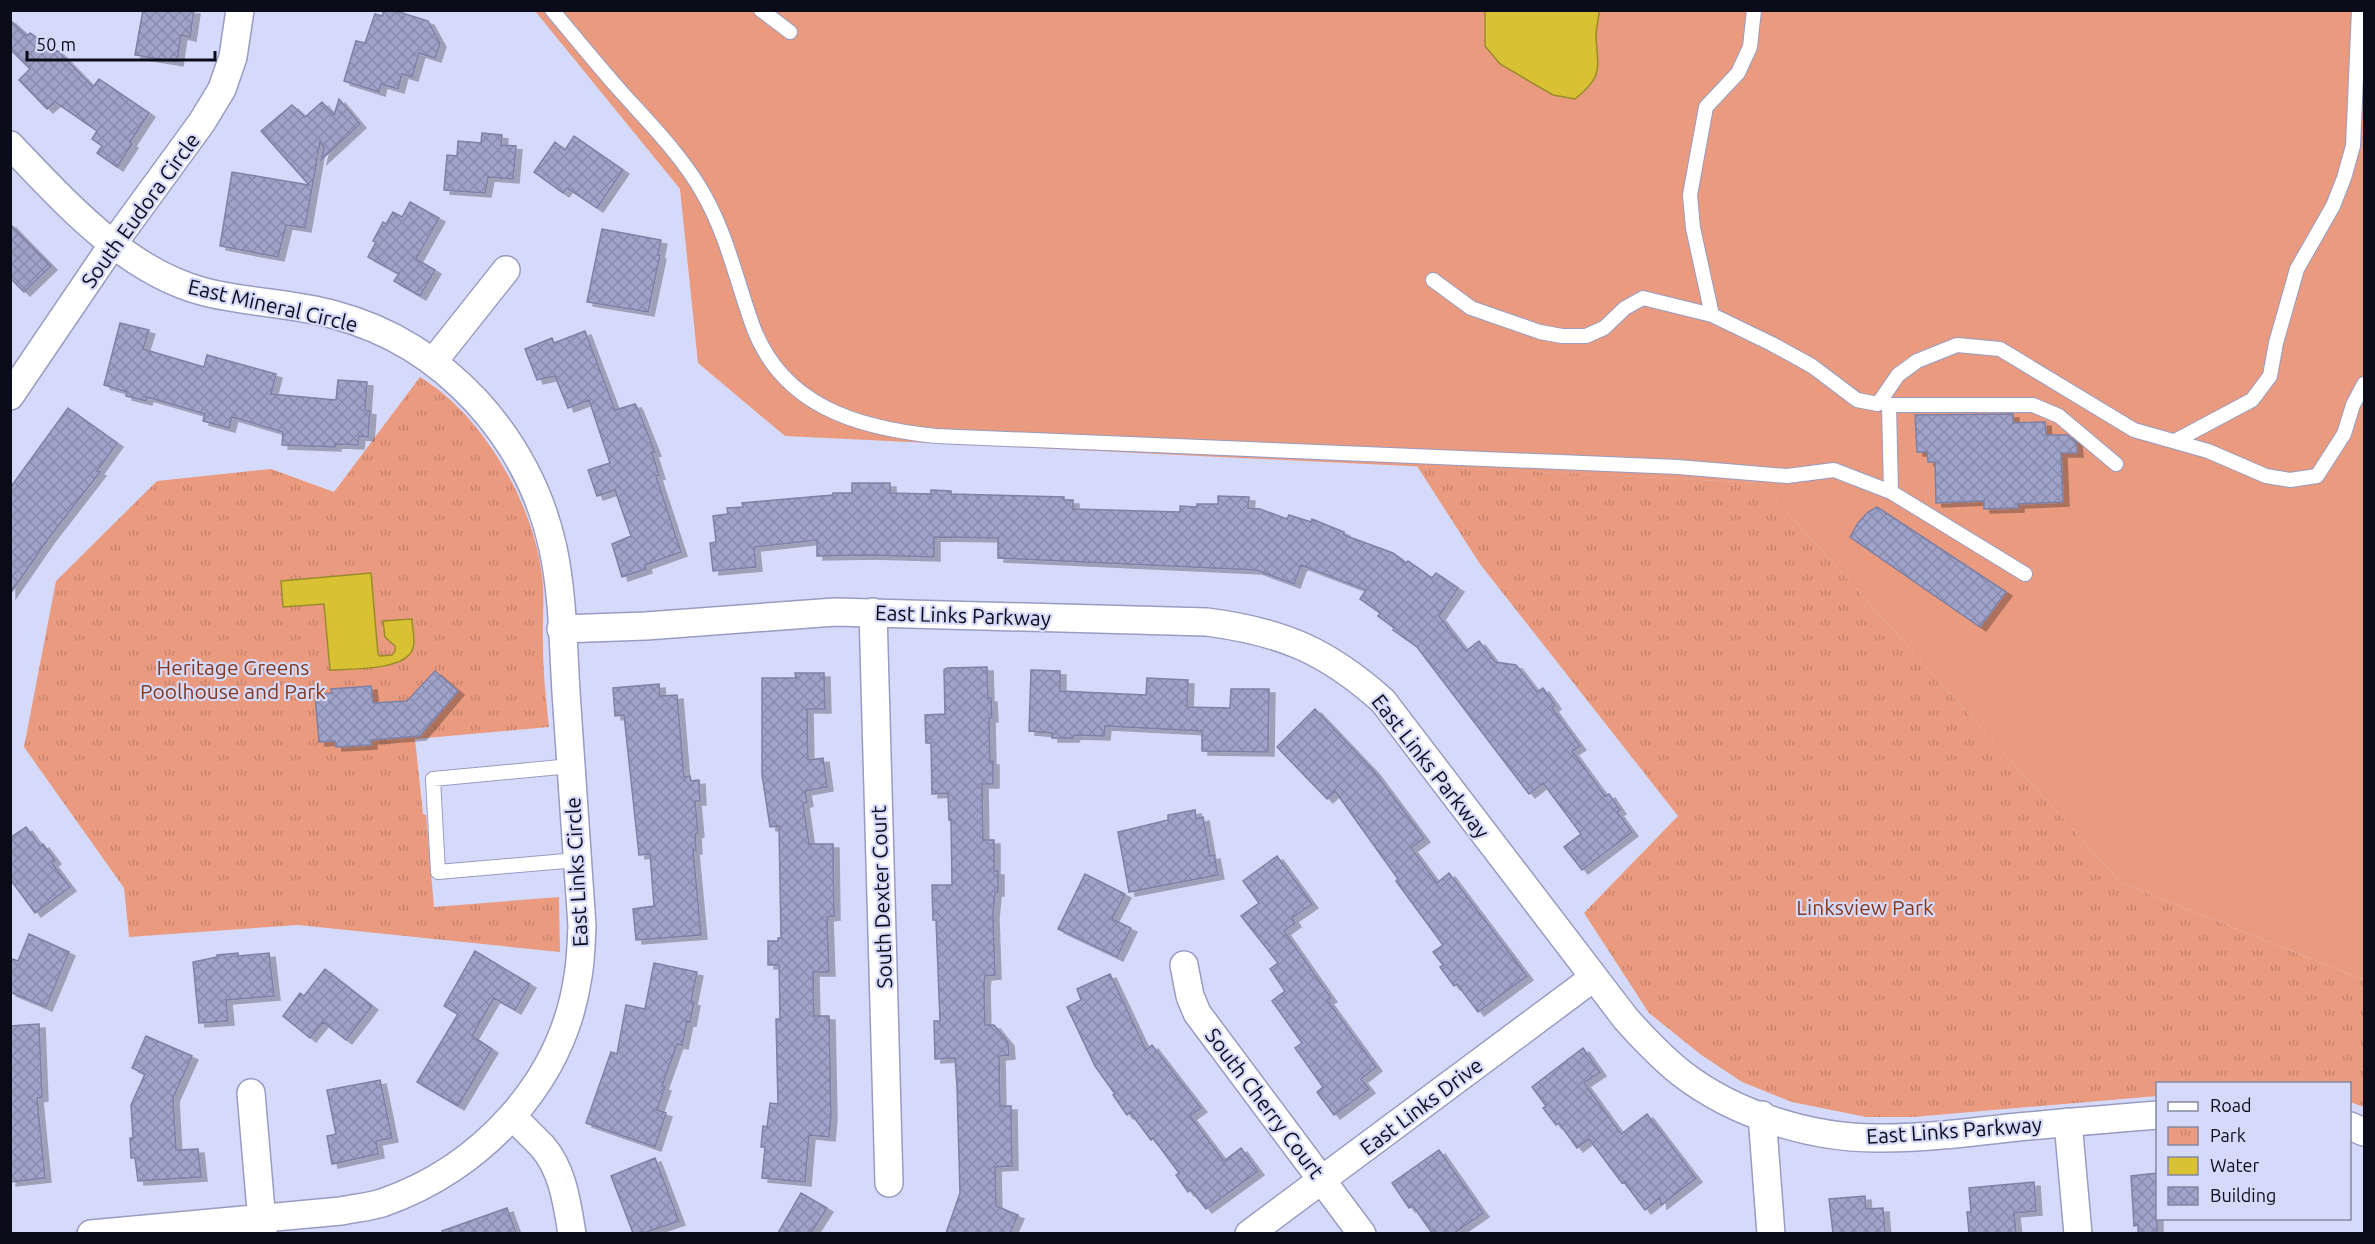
<svg xmlns="http://www.w3.org/2000/svg" width="2375" height="1244" font-family="Ubuntu,sans-serif">
	<defs>
		<pattern id="park-tufts" width="24" height="20" patternUnits="userSpaceOnUse" patternTransform="scale(1.5)"><rect width="24" height="20" fill="#ea9a7f"/><path d="M3 7l-1-3M5 7V3M7 7l1-3M15 17l-1-3M17 17v-4M19 17l1-3" fill="none" stroke="#c7846d"/></pattern>
		<pattern id="building-cross-hatch" width="8" height="8" patternUnits="userSpaceOnUse" patternTransform="scale(1.5)"><rect width="8" height="8" fill="#9fa3c9"/><path d="M0 0l8 8M0 8l8-8" fill="none" stroke="#888bac"/></pattern>
		<filter id="shadow"><feDropShadow dx="6" dy="4" stdDeviation="0" flood-color="#0004"/></filter>
	</defs>
	<rect width="100%" height="100%" fill="#d6dafa"/>
	<path fill="#ea9a7f" d="M 535,11 L 2364,11 L 2364,980 L 2120,882 L 1761,483 L 785,436 L 698,363 L 680,189 Z"/>
	<path fill="url(#park-tufts)" d="M 420,377 C 483,415 533,503 542,575 C 545,598 542,621 543,644 C 543,672 546,699 549,727 L 415,739 L 423,814 L 426,815 L 434,907 L 559,897 L 560,952 L 298,925 L 129,937 L 124,888 L 24,747 L 56,581 L 157,481 L 271,469 L 334,492 Z
		M 1417,466 L 1761,483 L 2120,882 L 2364,980 L 2364,1107 L 2350,1102 L 2350,1084 L 2158,1084 L 2157,1096 L 1913,1117 L 1866,1117 L 1792,1102 L 1742,1082 L 1700,1054 L 1649,1013 L 1584,913 L 1678,816 L 1480,564 Z"/>
	<path fill="#d8c133" stroke="#9a8b2b" stroke-width="1.5" d="M 1485,11 L 1599,11 C 1599,19 1596,27 1596,35 C 1597,68 1605,75 1575,99 L 1553,95 L 1500,64 L 1485,46 Z
		M 371,573 L 378,654 L 380,656 L 392,655 L 395,651 L 395,646 L 385,637 L 383,621 L 412,619 C 412,628 416,640 413,648 C 407,671 350,669 330,670 L 324,604 L 283,607 L 281,581 Z"/>
	<path fill="url(#building-cross-hatch)" stroke="#7e81a5" stroke-width="1.5" filter="url(#shadow)" d="M 143,10 L 194,10 L 190,37 L 181,35 L 177,62 L 135,55 Z
		M 384,10 L 393,10 L 428,21 L 440,43 L 435,58 L 419,53 L 412,77 L 402,74 L 398,89 L 381,84 L 379,92 L 344,81 L 356,41 L 365,43 L 375,14 L 382,16 Z
		M 10,20 L 27,36 L 30,33 L 59,52 L 93,87 L 99,79 L 149,113 L 130,142 L 132,144 L 117,167 L 97,153 L 102,146 L 92,139 L 97,131 L 55,102 L 47,109 L 19,80 L 30,69 L 10,49 Z
		M 339,99 L 360,124 L 321,160 L 324,148 L 320,142 L 305,228 L 286,225 L 278,257 L 220,246 L 232,172 L 309,185 L 261,131 L 292,105 L 305,117 L 322,102 L 334,115 Z
		M 482,133 L 502,135 L 501,145 L 516,146 L 513,179 L 488,177 L 485,193 L 444,190 L 447,155 L 457,156 L 458,141 L 481,143 Z
		M 574,136 L 623,170 L 597,208 L 567,188 L 563,193 L 534,172 L 555,142 L 565,150 Z
		M 410,202 L 439,218 L 416,259 L 435,270 L 420,296 L 394,281 L 399,274 L 368,257 L 376,242 L 373,241 L 383,222 L 386,224 L 393,212 L 402,217 Z
		M 10,224 L 51,266 L 24,292 L 10,278 Z
		M 602,229 L 661,240 L 658,255 L 660,255 L 648,312 L 587,302 Z
		M 120,323 L 149,330 L 143,349 L 204,367 L 207,355 L 276,374 L 271,394 L 336,400 L 338,380 L 367,382 L 365,410 L 370,411 L 368,437 L 359,436 L 358,445 L 335,444 L 335,447 L 282,445 L 283,432 L 232,417 L 229,428 L 203,421 L 205,414 L 147,397 L 146,401 L 126,396 L 127,392 L 104,385 Z
		M 585,331 L 615,410 L 635,404 L 637,407 L 655,452 L 652,453 L 659,475 L 656,476 L 681,552 L 645,565 L 646,569 L 622,577 L 612,544 L 631,536 L 615,490 L 597,496 L 588,470 L 610,463 L 589,400 L 568,408 L 555,376 L 537,380 L 525,349 L 552,338 L 554,343 Z
		M 68,408 L 117,443 L 97,471 L 100,472 L 48,539 L 10,594 L 10,488 Z
		M 2013,414 L 2013,423 L 2045,422 L 2046,435 L 2067,435 L 2076,442 L 2077,453 L 2061,453 L 2063,502 L 2018,504 L 2018,508 L 1984,509 L 1984,501 L 1936,503 L 1935,462 L 1928,462 L 1927,452 L 1917,452 L 1915,415 Z
		M 852,483 L 890,483 L 890,493 L 931,494 L 931,490 L 951,491 L 951,494 L 1064,497 L 1064,500 L 1073,500 L 1073,509 L 1180,512 L 1180,506 L 1197,507 L 1197,504 L 1218,504 L 1218,496 L 1249,497 L 1248,508 L 1260,509 L 1287,519 L 1289,515 L 1311,522 L 1312,519 L 1344,532 L 1344,535 L 1393,553 L 1406,563 L 1408,561 L 1432,578 L 1436,573 L 1458,588 L 1439,616 L 1466,651 L 1479,641 L 1495,662 L 1516,665 L 1537,692 L 1543,688 L 1555,705 L 1552,708 L 1580,746 L 1572,751 L 1605,796 L 1609,794 L 1620,810 L 1617,812 L 1632,832 L 1582,870 L 1564,847 L 1581,834 L 1543,783 L 1529,794 L 1417,647 L 1393,630 L 1394,628 L 1378,616 L 1380,613 L 1360,599 L 1366,590 L 1301,565 L 1294,584 L 1256,570 L 998,558 L 998,538 L 934,537 L 934,557 L 868,555 L 817,556 L 817,540 L 754,547 L 756,567 L 713,571 L 710,543 L 716,542 L 713,516 L 728,514 L 727,508 L 743,507 L 742,503 L 833,495 L 833,493 L 852,493 Z
		M 1877,507 L 2006,592 L 1980,627 L 1850,537 L 1858,523 L 1868,512 Z
		M 987,667 L 988,698 L 991,698 L 992,718 L 989,718 L 990,761 L 993,761 L 993,784 L 982,784 L 983,840 L 994,840 L 994,871 L 998,871 L 998,892 L 995,892 L 993,915 L 995,975 L 985,976 L 984,984 L 985,1025 L 994,1025 L 1008,1042 L 1009,1055 L 999,1056 L 1000,1106 L 1011,1106 L 1012,1166 L 995,1167 L 996,1206 L 1018,1215 L 1010,1233 L 946,1233 L 960,1193 L 957,1087 L 955,1058 L 935,1059 L 934,1021 L 940,1021 L 936,920 L 933,920 L 932,885 L 952,885 L 951,820 L 949,820 L 948,793 L 932,794 L 931,743 L 926,743 L 925,715 L 945,714 L 944,670 L 947,668 Z
		M 1031,670 L 1060,671 L 1060,691 L 1146,695 L 1147,678 L 1188,680 L 1187,707 L 1230,708 L 1231,689 L 1269,689 L 1268,752 L 1202,751 L 1202,731 L 1105,726 L 1104,736 L 1074,735 L 1073,738 L 1052,738 L 1052,733 L 1029,731 Z
		M 435,671 L 458,691 L 420,736 L 371,740 L 371,745 L 336,747 L 335,741 L 319,742 L 315,695 L 332,693 L 331,689 L 371,686 L 373,703 L 407,701 Z
		M 795,673 L 824,673 L 825,709 L 807,709 L 808,760 L 823,758 L 827,787 L 805,791 L 807,802 L 803,804 L 809,844 L 833,844 L 834,916 L 827,917 L 829,972 L 813,972 L 814,1016 L 829,1016 L 831,1116 L 829,1137 L 809,1135 L 805,1182 L 762,1178 L 765,1147 L 761,1147 L 763,1126 L 767,1127 L 770,1103 L 778,1104 L 776,1019 L 780,1019 L 779,965 L 768,965 L 768,941 L 778,941 L 778,938 L 781,938 L 779,826 L 770,827 L 762,775 L 762,678 L 796,678 Z
		M 659,684 L 660,696 L 677,695 L 684,777 L 690,776 L 691,781 L 699,780 L 700,801 L 695,801 L 698,833 L 695,834 L 696,850 L 693,850 L 701,935 L 636,940 L 633,909 L 654,906 L 650,854 L 639,855 L 624,715 L 615,716 L 613,688 Z
		M 1315,709 L 1373,770 L 1424,838 L 1411,848 L 1437,883 L 1449,873 L 1527,976 L 1478,1012 L 1457,984 L 1454,986 L 1440,967 L 1443,965 L 1433,952 L 1443,945 L 1396,881 L 1398,879 L 1335,791 L 1327,799 L 1277,747 Z
		M 1195,810 L 1196,819 L 1203,817 L 1210,856 L 1214,855 L 1218,875 L 1129,892 L 1118,832 L 1168,820 L 1168,815 Z
		M 26,827 L 40,846 L 43,844 L 55,860 L 52,863 L 70,887 L 35,913 L 10,879 L 10,838 Z
		M 1277,856 L 1312,904 L 1292,918 L 1295,923 L 1284,931 L 1331,998 L 1327,1000 L 1376,1067 L 1361,1079 L 1369,1089 L 1334,1115 L 1317,1092 L 1323,1087 L 1295,1048 L 1302,1043 L 1272,1001 L 1285,991 L 1270,969 L 1278,963 L 1241,916 L 1259,903 L 1243,881 Z
		M 1085,874 L 1125,894 L 1112,919 L 1131,928 L 1117,957 L 1058,929 Z
		M 29,934 L 69,952 L 46,1007 L 10,992 L 10,958 L 18,961 Z
		M 475,951 L 530,984 L 515,1010 L 494,998 L 472,1036 L 492,1049 L 458,1106 L 417,1082 L 458,1014 L 444,1006 Z
		M 238,953 L 238,956 L 269,953 L 274,996 L 226,1000 L 228,1021 L 199,1023 L 193,962 L 217,957 L 217,955 Z
		M 654,963 L 697,972 L 691,1001 L 694,1002 L 690,1022 L 687,1021 L 682,1045 L 677,1044 L 662,1086 L 665,1087 L 657,1110 L 666,1113 L 655,1147 L 586,1123 L 611,1052 L 617,1054 L 626,1005 L 645,1009 Z
		M 325,969 L 372,1006 L 346,1040 L 323,1022 L 310,1038 L 283,1016 L 300,993 L 304,996 Z
		M 1110,974 L 1146,1050 L 1152,1045 L 1201,1108 L 1190,1116 L 1224,1161 L 1241,1148 L 1258,1171 L 1206,1209 L 1191,1190 L 1188,1192 L 1176,1175 L 1179,1173 L 1153,1138 L 1151,1140 L 1130,1112 L 1127,1115 L 1113,1095 L 1115,1094 L 1095,1066 L 1067,1007 L 1081,1000 L 1077,989 Z
		M 39,1024 L 42,1097 L 37,1098 L 45,1178 L 10,1182 L 10,1026 Z
		M 146,1036 L 192,1056 L 173,1098 L 176,1150 L 198,1149 L 201,1177 L 138,1181 L 135,1158 L 131,1158 L 130,1138 L 133,1138 L 131,1105 L 145,1074 L 132,1068 Z
		M 1583,1048 L 1600,1072 L 1584,1083 L 1621,1134 L 1647,1114 L 1696,1178 L 1661,1205 L 1660,1198 L 1645,1210 L 1624,1182 L 1622,1183 L 1589,1139 L 1577,1148 L 1559,1123 L 1556,1125 L 1543,1108 L 1546,1106 L 1532,1087 Z
		M 380,1080 L 392,1138 L 376,1141 L 378,1154 L 332,1164 L 327,1136 L 336,1134 L 327,1090 Z
		M 1439,1150 L 1483,1213 L 1454,1233 L 1432,1233 L 1413,1206 L 1409,1208 L 1392,1183 Z
		M 655,1158 L 679,1221 L 644,1233 L 633,1233 L 611,1176 Z
		M 2157,1173 L 2157,1233 L 2138,1233 L 2138,1225 L 2134,1226 L 2131,1176 Z
		M 2034,1182 L 2036,1211 L 2014,1213 L 2016,1233 L 1969,1233 L 1967,1212 L 1971,1212 L 1969,1188 Z
		M 801,1193 L 827,1208 L 811,1233 L 778,1233 Z
		M 1865,1196 L 1866,1209 L 1883,1208 L 1885,1233 L 1833,1233 L 1829,1199 Z
		M 507,1208 L 516,1233 L 443,1233 L 442,1231 Z"/>
	<g fill="none" stroke-linecap="round" stroke-linejoin="round">
		<g stroke="#989cc1" stroke-width="16">
			<path id="service" d="M 552,10 C 574,36 595,62 617,87 C 647,121 680,153 703,193 C 726,233 736,278 751,321 C 779,405 856,428 936,436 L 1678,467 L 1787,476 L 1834,470 L 1891,492
				M 761,10 L 790,32
				M 1754,10 L 1750,47 L 1738,73 L 1706,107 L 1690,195 L 1693,228 L 1712,315 L 1772,344 L 1812,366 L 1857,400 L 1878,404 L 1898,375 L 1917,361 L 1957,345 L 2000,349 L 2134,430 L 2208,451 L 2266,476 L 2290,480 L 2317,476 L 2344,434 L 2353,405 L 2364,384
				M 1433,280 L 1471,308 L 1540,332 L 1562,336 L 1586,336 L 1604,328 L 1625,308 L 1643,298 L 1712,315
				M 2175,441 L 2252,400 L 2270,376 L 2276,343 L 2297,269 L 2333,206 L 2344,178 L 2353,146 L 2359,10
				M 2025,574 L 1891,492 L 1889,405 L 2033,405 L 2059,416 L 2116,464
				M 571,766 L 433,779 L 438,872 L 577,860"/>
		</g>
		<g stroke="#989cc1" stroke-width="30">
			<path id="minor" d="M 10,145 C 65,202 126,272 205,292 C 248,303 293,303 335,315 C 445,344 529,438 553,548 C 564,600 563,655 567,707 C 572,780 577,853 582,926 C 581,943 581,960 578,976 C 563,1082 481,1169 382,1203 C 369,1207 355,1208 341,1211 L 91,1234
				M 433,362 L 506,270
				M 10,396 L 113,244 L 202,122 L 222,89 L 233,57 L 240,10
				M 873,612 L 889,1183
				M 561,629 L 646,626 L 835,612 L 1207,622 C 1282,632 1326,650 1383,701 L 1626,1019 C 1643,1038 1661,1057 1681,1073 C 1735,1115 1813,1139 1881,1138 C 1924,1138 1966,1133 2008,1128 C 2058,1123 2108,1119 2158,1115
				M 1184,965 L 1190,996 L 1197,1013 L 1362,1234
				M 251,1093 L 263,1234
				M 1762,1115 L 1771,1234
				M 512,1116 C 522,1126 532,1136 542,1146 C 563,1170 567,1203 572,1234
				M 2068,1122 L 2078,1234
				M 2350,1126 L 2364,1132
				M 1249,1234 L 1593,978"/>
		</g>
		<use href="#service" stroke="#fff" stroke-width="14"/>
		<use href="#minor" stroke="#fff" stroke-width="27"/>
	</g>
	<g text-anchor="middle" dominant-baseline="central" stroke-width="4.5" stroke-linejoin="round" paint-order="stroke">
		<g font-size="21" fill="#0b0c19" stroke="#d6dafa">
			<text transform="translate(140 210) rotate(-54)">South Eudora Circle</text>
			<text transform="translate(273 305) rotate(13)">East Mineral Circle</text>
			<text transform="translate(963 615) rotate(2)">East Links Parkway</text>
			<text transform="translate(1431 766) rotate(52)">East Links Parkway</text>
			<text transform="translate(576 872) rotate(-93)">East Links Circle</text>
			<text transform="translate(881 897) rotate(-92)">South Dexter Court</text>
			<text transform="translate(1265 1103) rotate(53)">South Cherry Court</text>
			<text transform="translate(1421 1106) rotate(-37)">East Links Drive</text>
			<text transform="translate(1954 1130) rotate(-4)">East Links Parkway</text>
		</g>
		<g font-size="21" fill="#83381d" stroke="#d6dafa">
			<text x="233" y="667">Heritage Greens<tspan x="233" dy="24">Poolhouse and Park</tspan></text>
			<text x="1865" y="907">Linksview Park</text>
		</g>
	</g>
	<rect width="2375" height="1244" fill="none" stroke="#0b0c19" stroke-width="24"/>
	<rect x="2156" y="1082" width="195" height="138" fill="#d6dafa" stroke="#8588a0" stroke-width="1.5"/>
	<rect x="2168" y="1102" width="30" height="9" fill="#ffffff" stroke="#8588a0" stroke-width="1.5"/>
	<text x="2210" y="1112" font-size="18" fill="#0b0c19">Road</text>
	<rect x="2168" y="1127" width="30" height="18" fill="url(#park-tufts)" stroke="#8588a0" stroke-width="1.5"/>
	<text x="2210" y="1142" font-size="18" fill="#0b0c19">Park</text>
	<rect x="2168" y="1157" width="30" height="18" fill="#d8c133" stroke="#8588a0" stroke-width="1.5"/>
	<text x="2210" y="1172" font-size="18" fill="#0b0c19">Water</text>
	<rect x="2168" y="1187" width="30" height="18" fill="url(#building-cross-hatch)" stroke="#8588a0" stroke-width="1.5"/>
	<text x="2210" y="1202" font-size="18" fill="#0b0c19">Building</text>
	<path d="M27 51v9h188v-9" fill="none" stroke="#0b0c19" stroke-width="3"/>
	<text x="36" y="51" font-size="18" fill="#0b0c19" stroke="#d6dafa" stroke-width="4.5" paint-order="stroke">50 m</text>
</svg>
